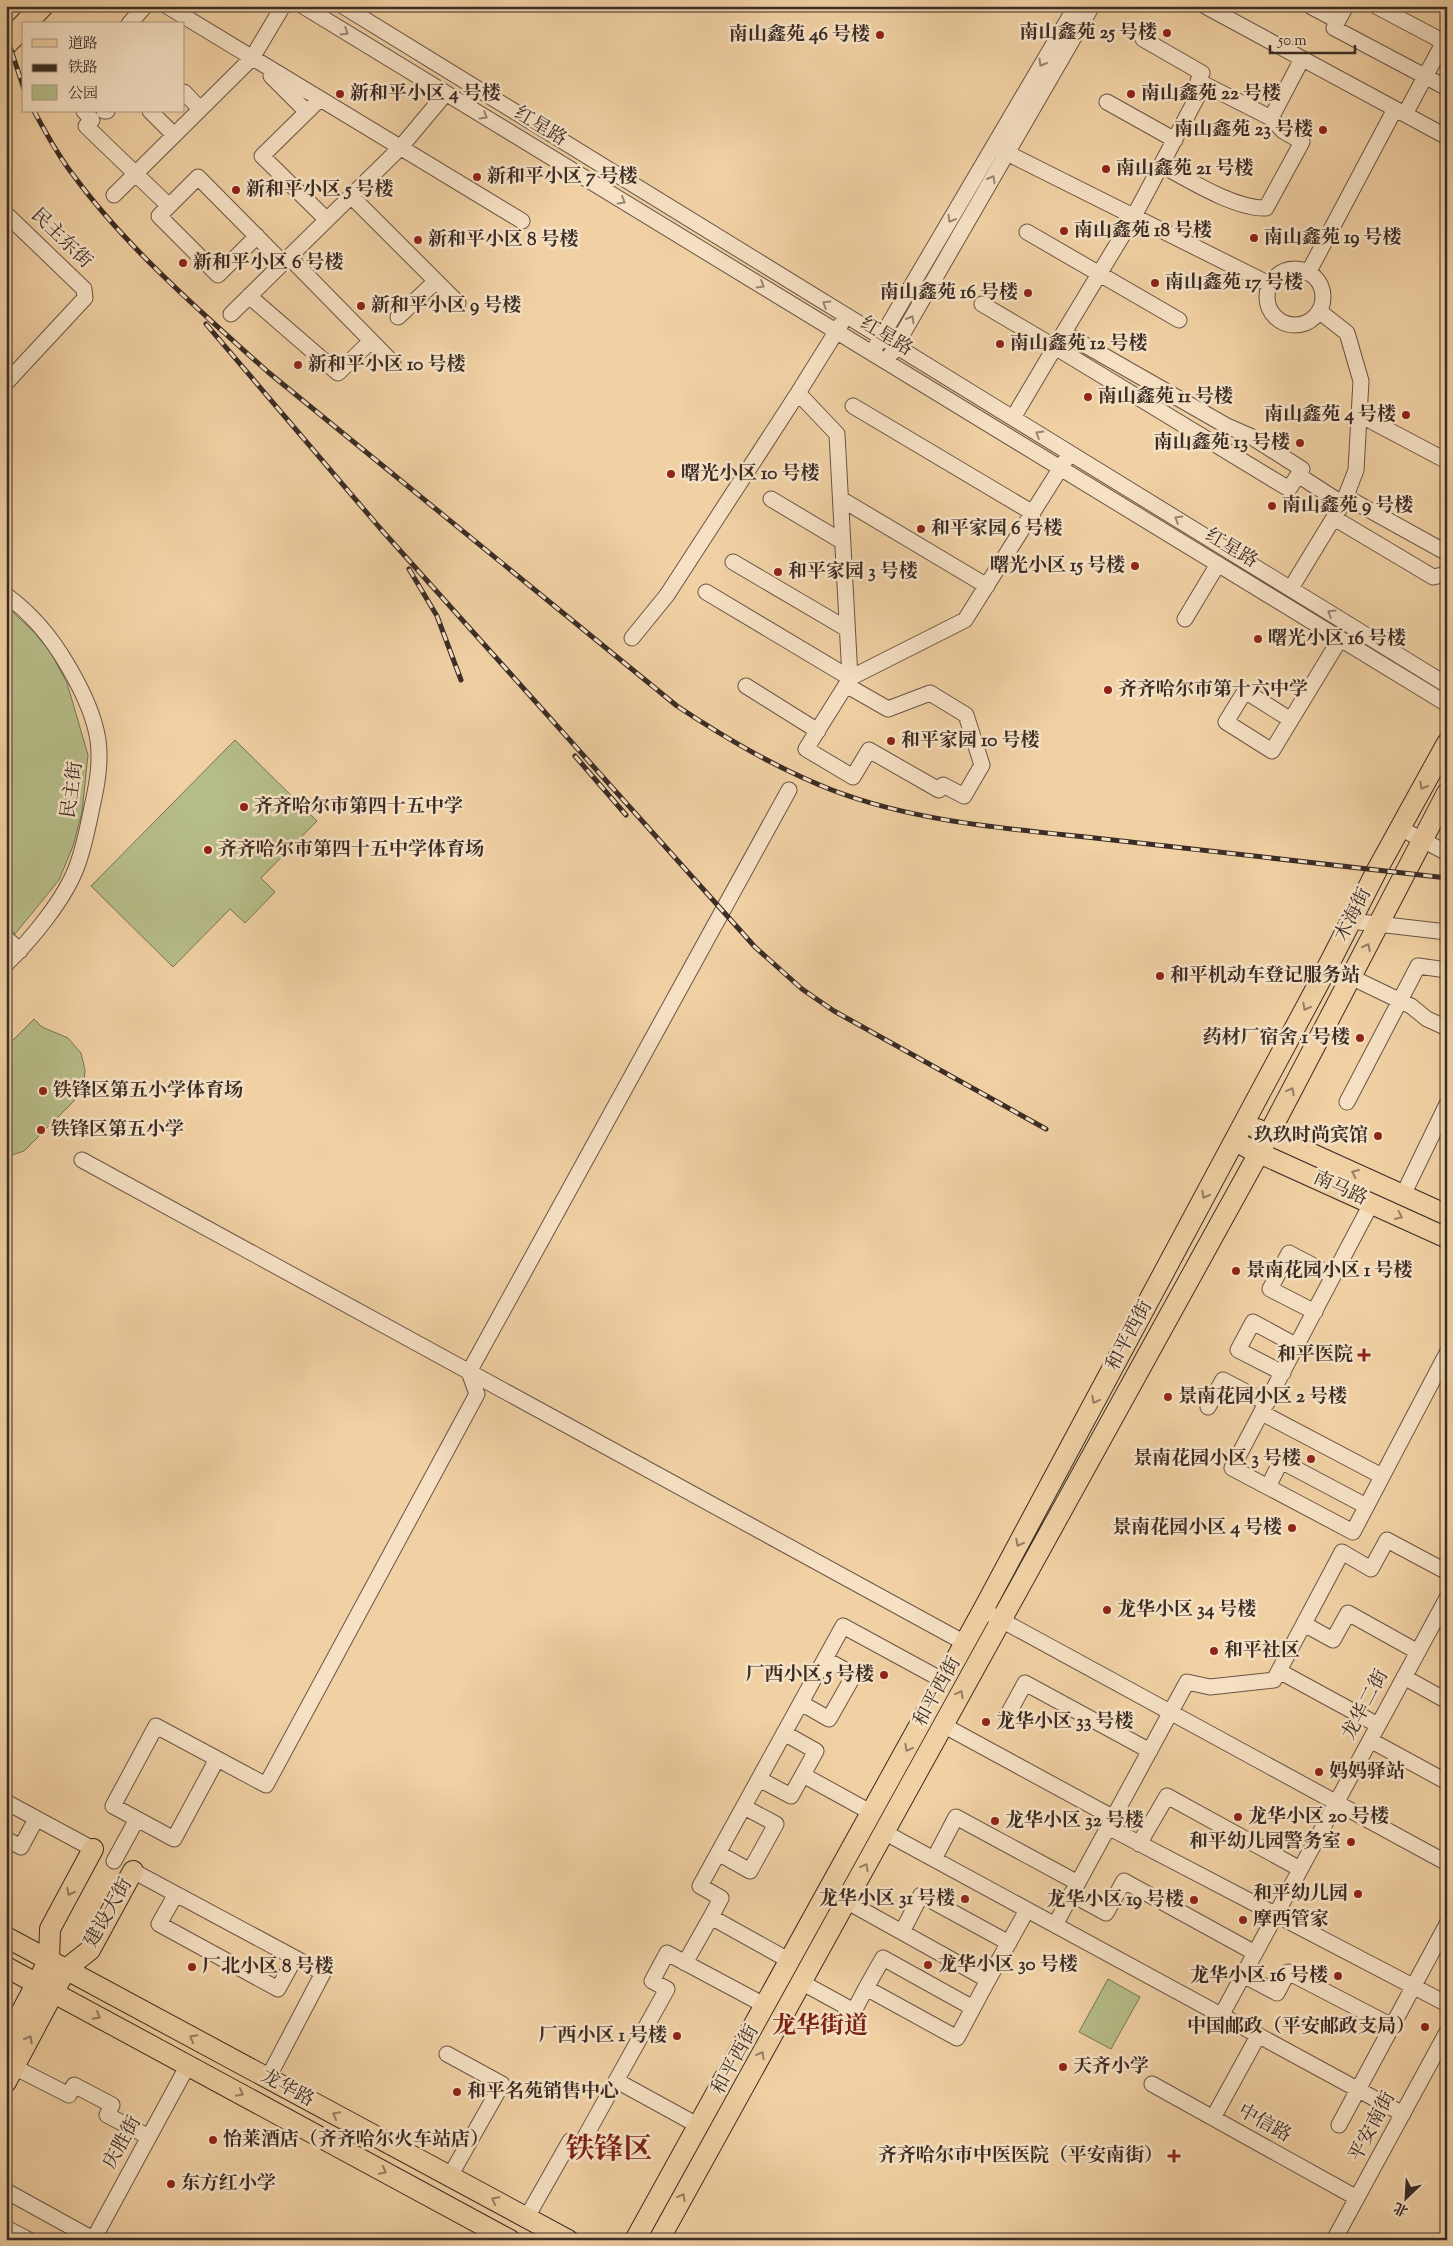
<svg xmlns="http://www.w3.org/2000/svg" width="1453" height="2246" font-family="'Sorts Mill Goudy','Noto Serif SC',serif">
	<rect width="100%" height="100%" fill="#f1d1a4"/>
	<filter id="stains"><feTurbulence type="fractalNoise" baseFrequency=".004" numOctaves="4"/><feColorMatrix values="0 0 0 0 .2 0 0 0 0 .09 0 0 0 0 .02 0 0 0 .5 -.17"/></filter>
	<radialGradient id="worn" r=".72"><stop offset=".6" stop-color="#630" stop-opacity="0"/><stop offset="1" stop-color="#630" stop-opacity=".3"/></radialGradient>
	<path fill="#b6bd89" stroke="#787458" d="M 6,606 L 34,632 L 51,653 L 67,683 L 88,755 L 82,812 L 73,846 L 59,880 L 15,934 L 6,925 Z
		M 235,740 L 317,821 L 261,878 L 275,892 L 245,923 L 230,909 L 173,967 L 91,886 Z
		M 34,1019 L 42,1027 L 68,1038 L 81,1053 L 85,1070 L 84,1083 L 77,1098 L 24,1151 L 6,1157 L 6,1047 Z
		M 1108,1979 L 1140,1997 L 1111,2049 L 1079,2032 Z"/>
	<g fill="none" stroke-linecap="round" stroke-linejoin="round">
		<g stroke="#685546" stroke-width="17">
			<path id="minor" d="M 167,6 L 522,221
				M 303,6 L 1447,704
				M 343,6 L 1447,685
				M 1205,6 L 1447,137
				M 1310,6 L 1338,21
				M 1346,6 L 1334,28 L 1447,88
				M 1376,6 L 1444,42
				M 129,24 L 145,6
				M 1143,39 L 1202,73 L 1198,81 L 1271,118 L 1283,131 L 1302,142 L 1266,208 C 1235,209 1189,180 1161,165
				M 271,76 L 307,112
				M 1204,84 L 1133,218 L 1055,347 L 1289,489 L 1298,475 L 1343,504
				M 184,92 L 200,109
				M 320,99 L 262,156 L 327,220
				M 1107,102 L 1175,140
				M 84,111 L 92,120 L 86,126 L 169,206
				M 104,111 L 107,111
				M 150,111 L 174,135
				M 1405,114 L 1447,36
				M 1271,118 L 1302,59
				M 999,149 L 1271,285
				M 114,195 L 252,58 L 283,6
				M 351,196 L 458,303
				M 6,214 L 84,289 L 85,298 L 6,383
				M 1027,232 L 1179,320
				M 257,236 L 218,275 L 159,216 L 198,177 L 283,263
				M 289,257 L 393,363
				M1267 297a28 28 0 1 1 56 0a28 28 0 1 1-56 0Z
				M 1308,273 L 1395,109
				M 249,296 L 338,373 L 371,341
				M 982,304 L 1055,347 L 1013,418
				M 231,314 L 400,148 L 446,93
				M 398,317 L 436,281
				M 841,324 L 798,393 L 837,434 L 850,678 L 965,620 L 1065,461
				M 1064,333 L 1225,425 L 1250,436 L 1302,469 L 1298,475
				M 876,346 L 1076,6
				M 891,354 L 1092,6
				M 853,406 L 1033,513
				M 1360,415 L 1443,459
				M 1346,497 L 1447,553
				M 771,499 L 843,542
				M 841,499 L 987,586
				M 1334,518 L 1433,577 L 1447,574
				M 733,562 L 847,629
				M 1291,588 L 1344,501 L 1356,470 L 1361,381 L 1347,333 L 1319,311
				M 706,592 L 850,678 L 846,685 L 806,749 L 853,777 L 869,750 L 939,790 L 943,785 L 964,796 L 982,765 L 966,715 L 930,693 L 888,709 L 846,685
				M 6,595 C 32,614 52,638 68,666 C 81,688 94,714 98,740 C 101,763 97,785 92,807 C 88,827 84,847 77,866 C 65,899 31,940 6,964
				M 1185,619 L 1218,564
				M 632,638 L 667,595 L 798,393
				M 746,686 L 818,731
				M 1291,720 L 1245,691 L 1226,722 L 1272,751 L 1340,639
				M 1400,828 L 1447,853
				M 1351,921 L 1447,932
				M 6,938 L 20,951
				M 1328,966 L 1411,1006 L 1427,1019 L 1447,1028
				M 1347,1102 L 1418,966 L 1447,970
				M 82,1160 L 965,1643
				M 1403,1195 L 1447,1104
				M 1371,1204 L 1232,1468 L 1353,1532 L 1447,1353
				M 1315,1312 L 1270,1289 L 1289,1253 L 1333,1276
				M 1283,1373 L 1238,1350 L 1253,1322 L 1297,1346
				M 1208,1407 L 1223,1380 L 1267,1403
				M 1262,1413 L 1376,1473
				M 1268,1487 L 1281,1461 L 1366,1506
				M 992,1615 L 1447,1863
				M 1304,1624 L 1333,1640 L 1348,1613 L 1418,1652
				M 1279,1671 L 1378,1725
				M 1404,1677 L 1447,1701
				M 801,1703 L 829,1719 L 854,1675 L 825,1659
				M 1007,1716 L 1025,1683 L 1150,1751
				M 943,1725 L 1114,1818
				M 1370,1740 L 1447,1782
				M 217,1759 L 174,1839 L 113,1806 L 156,1726 L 266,1785 L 477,1394 L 469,1372 L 789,790
				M 803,1775 L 872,1813
				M 759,1779 L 791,1796 L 816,1751 L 784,1733
				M 6,1802 L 93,1849
				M 1108,1827 L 1447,2004
				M 884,1832 L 1403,2114
				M 6,1839 L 21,1847 L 36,1819
				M 1139,1844 L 1167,1796 L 1300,1869
				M 718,1853 L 750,1871 L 776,1824 L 744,1807
				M 934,1859 L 956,1817 L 1078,1883
				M 114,1861 L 137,1819
				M 133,1871 L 323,1973 L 268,2078
				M 176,1894 L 159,1924 L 278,1989 L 295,1958
				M 1071,1894 L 1106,1913 L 1124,1881 L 1255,1953
				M 846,1901 L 988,1980 L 1027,1910
				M 1055,1925 L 1187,1682 L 1210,1687 L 1274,1680 L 1342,1552 L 1371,1569 L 1387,1540 L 1447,1572
				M 902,1932 L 921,1895 L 1009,1943
				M 790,1961 L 711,1917 L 721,1898 L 700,1886 L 843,1626 L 944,1681
				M 685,1963 L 711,1917
				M 1243,1975 L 1277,1993 L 1288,1972 L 1392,2026
				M 801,1982 L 854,2011 L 866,1988 L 957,2038 L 988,1980
				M 866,1988 L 883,1958 L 973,2008
				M 1221,2016 L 1447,1598
				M 447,2054 L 502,2084 L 450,2176
				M 14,2067 L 69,2095 L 74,2085 L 112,2105 L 107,2115 L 149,2137
				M 617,2081 L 699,2126
				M 1152,2084 L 1357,2198
				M 1213,2118 L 1258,2036
				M 1339,2125 L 1447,1924
				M 6,2191 L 93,2239
				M 527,2217 L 570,2141 L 580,2146 L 667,1989 L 652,1981 L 667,1953 L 766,2006
				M 6,2228 L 29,2240
				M 93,2240 L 188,2065
				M 1334,2240 L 1447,2032"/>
		</g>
		<g stroke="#3a2c26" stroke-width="22">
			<path id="major" d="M 1257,1129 L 1447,1215
				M 1246,1147 L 1447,1238
				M 6,1937 L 568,2240
				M 6,1967 L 510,2240
				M 6,2041 L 49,1960 L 50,1929 L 93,1849
				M 6,2082 L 66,1969 L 90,1950 L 133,1871
				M 635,2240 L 983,1610 L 1328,966 L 1377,870 L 1447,743
				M 659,2240 L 1259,1153 L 1447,793"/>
		</g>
		<g stroke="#3a2c26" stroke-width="24">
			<path id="highway" d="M 25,24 L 42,6
				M 6,44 L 24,25"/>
		</g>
		<use href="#minor" stroke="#f6e1c4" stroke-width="15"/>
		<use href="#major" stroke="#f1d1a4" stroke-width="20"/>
		<use href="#highway" stroke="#f1d1a4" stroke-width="22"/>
		<g stroke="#3a2c26" stroke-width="5">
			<path id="rail" d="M 6,35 L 24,89
				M 34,111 C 46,133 58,156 74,176 C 126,247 202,313 268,372 L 677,706 C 727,739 776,768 832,790 C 918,823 1013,829 1104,839 C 1218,852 1332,865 1447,878
				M 206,324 L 379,527 L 755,947 L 802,989 L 834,1011 L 1046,1129
				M 409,569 L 437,616 L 461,680
				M 575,756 L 626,815"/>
		</g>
		<use href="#rail" stroke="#f6e1c4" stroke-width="3" stroke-dasharray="9" stroke-linecap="butt"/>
	</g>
	<defs><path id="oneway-chevron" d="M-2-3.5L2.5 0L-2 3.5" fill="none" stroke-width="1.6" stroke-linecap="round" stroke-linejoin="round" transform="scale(1.25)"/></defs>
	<g stroke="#988675">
		<use href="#oneway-chevron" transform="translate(345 32) rotate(31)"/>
		<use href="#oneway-chevron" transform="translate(1042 63) rotate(120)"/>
		<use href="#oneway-chevron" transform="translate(484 116) rotate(31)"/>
		<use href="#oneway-chevron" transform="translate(992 179) rotate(-60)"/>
		<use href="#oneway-chevron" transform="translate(622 201) rotate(31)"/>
		<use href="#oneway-chevron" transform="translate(951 219) rotate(120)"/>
		<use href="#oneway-chevron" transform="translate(761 285) rotate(31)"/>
		<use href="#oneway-chevron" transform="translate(826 304) rotate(-148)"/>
		<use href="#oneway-chevron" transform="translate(911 319) rotate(-60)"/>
		<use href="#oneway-chevron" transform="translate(1039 434) rotate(-149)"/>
		<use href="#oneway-chevron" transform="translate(1178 519) rotate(-149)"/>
		<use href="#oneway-chevron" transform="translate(1331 613) rotate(-148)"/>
	</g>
	<g stroke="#967e65">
		<use href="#oneway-chevron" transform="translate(1423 786) rotate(119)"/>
		<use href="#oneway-chevron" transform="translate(1367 947) rotate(-63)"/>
		<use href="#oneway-chevron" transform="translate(1306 1007) rotate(118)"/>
		<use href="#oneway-chevron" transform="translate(1291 1091) rotate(-62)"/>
		<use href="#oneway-chevron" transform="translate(1355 1173) rotate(-156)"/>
		<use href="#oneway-chevron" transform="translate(1205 1195) rotate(118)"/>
		<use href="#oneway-chevron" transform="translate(1399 1216) rotate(24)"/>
		<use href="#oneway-chevron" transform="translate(1095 1400) rotate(118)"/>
		<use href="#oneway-chevron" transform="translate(1019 1543) rotate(118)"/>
		<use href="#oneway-chevron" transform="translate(960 1694) rotate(-61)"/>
		<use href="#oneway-chevron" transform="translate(908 1748) rotate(119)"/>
		<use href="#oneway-chevron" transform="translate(865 1867) rotate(-61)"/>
		<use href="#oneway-chevron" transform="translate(70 1892) rotate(118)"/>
		<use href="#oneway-chevron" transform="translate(97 2016) rotate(28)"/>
		<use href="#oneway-chevron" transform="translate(193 2038) rotate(-152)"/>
		<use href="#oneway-chevron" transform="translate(29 2039) rotate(-62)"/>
		<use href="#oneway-chevron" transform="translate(761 2055) rotate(-61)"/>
		<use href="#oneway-chevron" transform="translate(240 2093) rotate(28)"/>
		<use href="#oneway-chevron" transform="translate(336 2115) rotate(-152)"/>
		<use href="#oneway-chevron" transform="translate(383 2171) rotate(28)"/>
		<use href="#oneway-chevron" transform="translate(682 2197) rotate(-61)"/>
		<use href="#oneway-chevron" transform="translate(495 2200) rotate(-152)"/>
	</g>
	<g fill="#8f2418" stroke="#f6e1c4" stroke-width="2">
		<circle cx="1167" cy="33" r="5"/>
		<circle cx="880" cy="35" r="5"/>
		<circle cx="340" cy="94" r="5"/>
		<circle cx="1131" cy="94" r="5"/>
		<circle cx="1323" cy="130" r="5"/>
		<circle cx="1106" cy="169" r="5"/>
		<circle cx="477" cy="177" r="5"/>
		<circle cx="236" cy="190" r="5"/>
		<circle cx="1064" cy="231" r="5"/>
		<circle cx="1254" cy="238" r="5"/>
		<circle cx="418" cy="240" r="5"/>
		<circle cx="183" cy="263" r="5"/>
		<circle cx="1155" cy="283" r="5"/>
		<circle cx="1028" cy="293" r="5"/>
		<circle cx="361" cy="306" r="5"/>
		<circle cx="1000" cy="344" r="5"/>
		<circle cx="298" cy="365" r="5"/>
		<circle cx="1088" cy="397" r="5"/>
		<circle cx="1406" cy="415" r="5"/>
		<circle cx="1300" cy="443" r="5"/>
		<circle cx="671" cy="474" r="5"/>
		<circle cx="1272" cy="506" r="5"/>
		<circle cx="921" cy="529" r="5"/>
		<circle cx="1135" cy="566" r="5"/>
		<circle cx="778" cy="572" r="5"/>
		<circle cx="1258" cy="639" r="5"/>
		<circle cx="1108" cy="690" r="5"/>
		<circle cx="891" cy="741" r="5"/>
		<circle cx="244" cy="807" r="5"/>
		<circle cx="208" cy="850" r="5"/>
		<circle cx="1160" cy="976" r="5"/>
		<circle cx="1360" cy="1038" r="5"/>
		<circle cx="43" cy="1091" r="5"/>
		<circle cx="41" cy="1130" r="5"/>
		<circle cx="1378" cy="1136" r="5"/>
		<circle cx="1236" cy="1271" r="5"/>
		<path d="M1361.5 1347.5h5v5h5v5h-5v5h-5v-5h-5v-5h5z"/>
		<circle cx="1168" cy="1397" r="5"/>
		<circle cx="1311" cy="1459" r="5"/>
		<circle cx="1292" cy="1528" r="5"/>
		<circle cx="1107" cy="1610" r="5"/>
		<circle cx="1214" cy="1651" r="5"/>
		<circle cx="884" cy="1675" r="5"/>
		<circle cx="986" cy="1722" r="5"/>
		<circle cx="1319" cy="1772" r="5"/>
		<circle cx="1238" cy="1817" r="5"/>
		<circle cx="995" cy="1821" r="5"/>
		<circle cx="1351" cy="1842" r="5"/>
		<circle cx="1358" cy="1894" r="5"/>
		<circle cx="965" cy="1899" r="5"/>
		<circle cx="1194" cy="1900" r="5"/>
		<circle cx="1243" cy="1920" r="5"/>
		<circle cx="928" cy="1965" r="5"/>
		<circle cx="192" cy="1967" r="5"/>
		<circle cx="1338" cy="1976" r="5"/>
		<circle cx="1425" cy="2027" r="5"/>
		<circle cx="677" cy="2036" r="5"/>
		<circle cx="1063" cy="2067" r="5"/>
		<circle cx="457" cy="2092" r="5"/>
		<circle cx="213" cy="2140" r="5"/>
		<path d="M1171.5 2148.5h5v5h5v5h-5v5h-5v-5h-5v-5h5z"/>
		<circle cx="171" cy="2184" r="5"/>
	</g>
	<g text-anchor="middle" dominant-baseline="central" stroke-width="5" stroke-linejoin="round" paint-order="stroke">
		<g font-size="19" font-weight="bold" fill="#3a2c26" stroke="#f6e1c4" text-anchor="start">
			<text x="1157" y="33" text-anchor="end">南山鑫苑 25 号楼</text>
			<text x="870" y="35" text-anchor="end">南山鑫苑 46 号楼</text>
			<text x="350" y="94">新和平小区 4 号楼</text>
			<text x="1141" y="94">南山鑫苑 22 号楼</text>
			<text x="1313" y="130" text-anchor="end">南山鑫苑 23 号楼</text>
			<text x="1116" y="169">南山鑫苑 21 号楼</text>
			<text x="487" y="177">新和平小区 7 号楼</text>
			<text x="246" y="190">新和平小区 5 号楼</text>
			<text x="1074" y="231">南山鑫苑 18 号楼</text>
			<text x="1264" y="238">南山鑫苑 19 号楼</text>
			<text x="428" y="240">新和平小区 8 号楼</text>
			<text x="193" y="263">新和平小区 6 号楼</text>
			<text x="1165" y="283">南山鑫苑 17 号楼</text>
			<text x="1018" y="293" text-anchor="end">南山鑫苑 16 号楼</text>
			<text x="371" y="306">新和平小区 9 号楼</text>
			<text x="1010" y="344">南山鑫苑 12 号楼</text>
			<text x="308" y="365">新和平小区 10 号楼</text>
			<text x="1098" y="397">南山鑫苑 11 号楼</text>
			<text x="1396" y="415" text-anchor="end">南山鑫苑 4 号楼</text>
			<text x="1290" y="443" text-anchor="end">南山鑫苑 13 号楼</text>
			<text x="681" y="474">曙光小区 10 号楼</text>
			<text x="1282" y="506">南山鑫苑 9 号楼</text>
			<text x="931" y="529">和平家园 6 号楼</text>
			<text x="1125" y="566" text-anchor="end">曙光小区 15 号楼</text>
			<text x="788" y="572">和平家园 3 号楼</text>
			<text x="1268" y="639">曙光小区 16 号楼</text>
			<text x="1118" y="690">齐齐哈尔市第十六中学</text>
			<text x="901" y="741">和平家园 10 号楼</text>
			<text x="254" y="807">齐齐哈尔市第四十五中学</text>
			<text x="218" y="850">齐齐哈尔市第四十五中学体育场</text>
			<text x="1170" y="976">和平机动车登记服务站</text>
			<text x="1350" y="1038" text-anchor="end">药材厂宿舍 1 号楼</text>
			<text x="53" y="1091">铁锋区第五小学体育场</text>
			<text x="51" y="1130">铁锋区第五小学</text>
			<text x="1368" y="1136" text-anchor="end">玖玖时尚宾馆</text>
			<text x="1246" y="1271">景南花园小区 1 号楼</text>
			<text x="1353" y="1355" text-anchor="end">和平医院</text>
			<text x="1178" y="1397">景南花园小区 2 号楼</text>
			<text x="1301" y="1459" text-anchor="end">景南花园小区 3 号楼</text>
			<text x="1282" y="1528" text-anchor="end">景南花园小区 4 号楼</text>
			<text x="1117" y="1610">龙华小区 34 号楼</text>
			<text x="1224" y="1651">和平社区</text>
			<text x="874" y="1675" text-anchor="end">厂西小区 5 号楼</text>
			<text x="996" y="1722">龙华小区 33 号楼</text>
			<text x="1329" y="1772">妈妈驿站</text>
			<text x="1248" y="1817">龙华小区 20 号楼</text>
			<text x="1005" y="1821">龙华小区 32 号楼</text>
			<text x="1341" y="1842" text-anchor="end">和平幼儿园警务室</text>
			<text x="1348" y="1894" text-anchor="end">和平幼儿园</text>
			<text x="955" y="1899" text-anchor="end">龙华小区 31 号楼</text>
			<text x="1184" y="1900" text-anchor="end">龙华小区 19 号楼</text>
			<text x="1253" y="1920">摩西管家</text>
			<text x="938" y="1965">龙华小区 30 号楼</text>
			<text x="202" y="1967">厂北小区 8 号楼</text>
			<text x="1328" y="1976" text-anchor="end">龙华小区 16 号楼</text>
			<text x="1415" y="2027" text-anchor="end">中国邮政（平安邮政支局）</text>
			<text x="667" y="2036" text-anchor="end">厂西小区 1 号楼</text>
			<text x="1073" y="2067">天齐小学</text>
			<text x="467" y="2092">和平名苑销售中心</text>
			<text x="223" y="2140">怡莱酒店（齐齐哈尔火车站店）</text>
			<text x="1163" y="2156" text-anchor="end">齐齐哈尔市中医医院（平安南街）</text>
			<text x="181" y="2184">东方红小学</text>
		</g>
		<g font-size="19" fill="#3a2c26" stroke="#f6e1c4">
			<text transform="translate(540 127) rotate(31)">红星路</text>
			<text transform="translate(61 239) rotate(44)">民主东街</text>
			<text transform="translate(886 337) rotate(31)">红星路</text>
			<text transform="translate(1231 549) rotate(31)">红星路</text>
			<text transform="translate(73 790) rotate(-82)">民主街</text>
			<text transform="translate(1354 915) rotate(-63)">木海街</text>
			<text transform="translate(1340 1189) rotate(24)">南马路</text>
			<text transform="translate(1130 1336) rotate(-62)">和平西街</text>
			<text transform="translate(938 1692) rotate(-61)">和平西街</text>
			<text transform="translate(1366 1705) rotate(-62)">龙华二街</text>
			<text transform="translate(109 1913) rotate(-60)">建设大街</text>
			<text transform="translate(736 2060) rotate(-61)">和平西街</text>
			<text transform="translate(287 2089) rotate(28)">龙华路</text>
			<text transform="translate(1264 2124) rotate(29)">中信路</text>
			<text transform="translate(1373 2127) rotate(-62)">平安南街</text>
			<text transform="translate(123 2143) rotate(-61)">庆胜街</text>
		</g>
		<g font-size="24" font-weight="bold" fill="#7a1f14" stroke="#f6e1c4">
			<text x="820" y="2027">龙华街道</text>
		</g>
		<g font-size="29" font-weight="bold" fill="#7a1f14" stroke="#f6e1c4">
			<text x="609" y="2151">铁锋区</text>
		</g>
	</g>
	<rect width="1453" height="2246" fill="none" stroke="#f1d1a4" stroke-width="25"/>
	<rect x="8" y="8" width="1438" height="2231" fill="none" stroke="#3a2c26" stroke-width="2.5"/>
	<rect x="12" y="12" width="1428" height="2221" fill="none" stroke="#3a2c26"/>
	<rect x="22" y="22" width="162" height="90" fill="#f6e1c4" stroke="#ab9985"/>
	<rect x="32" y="39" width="25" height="8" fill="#f1d1a4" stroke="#ab9985"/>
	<text x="68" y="48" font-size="15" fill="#3a2c26">道路</text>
	<rect x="32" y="64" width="25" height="8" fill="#3a2c26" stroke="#ab9985"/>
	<text x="68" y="72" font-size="15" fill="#3a2c26">铁路</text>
	<rect x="32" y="85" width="25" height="15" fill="#b6bd89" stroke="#ab9985"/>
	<text x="68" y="98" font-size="15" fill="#3a2c26">公园</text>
	<g transform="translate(1406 2198) rotate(205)" stroke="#f6e1c4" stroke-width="4" paint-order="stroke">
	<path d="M0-4L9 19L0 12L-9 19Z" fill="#3a2c26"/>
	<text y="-8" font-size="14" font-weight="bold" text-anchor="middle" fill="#3a2c26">北</text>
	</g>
	<path d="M1270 45v8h85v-8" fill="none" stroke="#3a2c26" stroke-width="2.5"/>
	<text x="1278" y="45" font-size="15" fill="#3a2c26" stroke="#f6e1c4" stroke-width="4" paint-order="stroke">50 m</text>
	<rect width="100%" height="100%" filter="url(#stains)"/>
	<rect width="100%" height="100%" fill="url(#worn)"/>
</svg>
